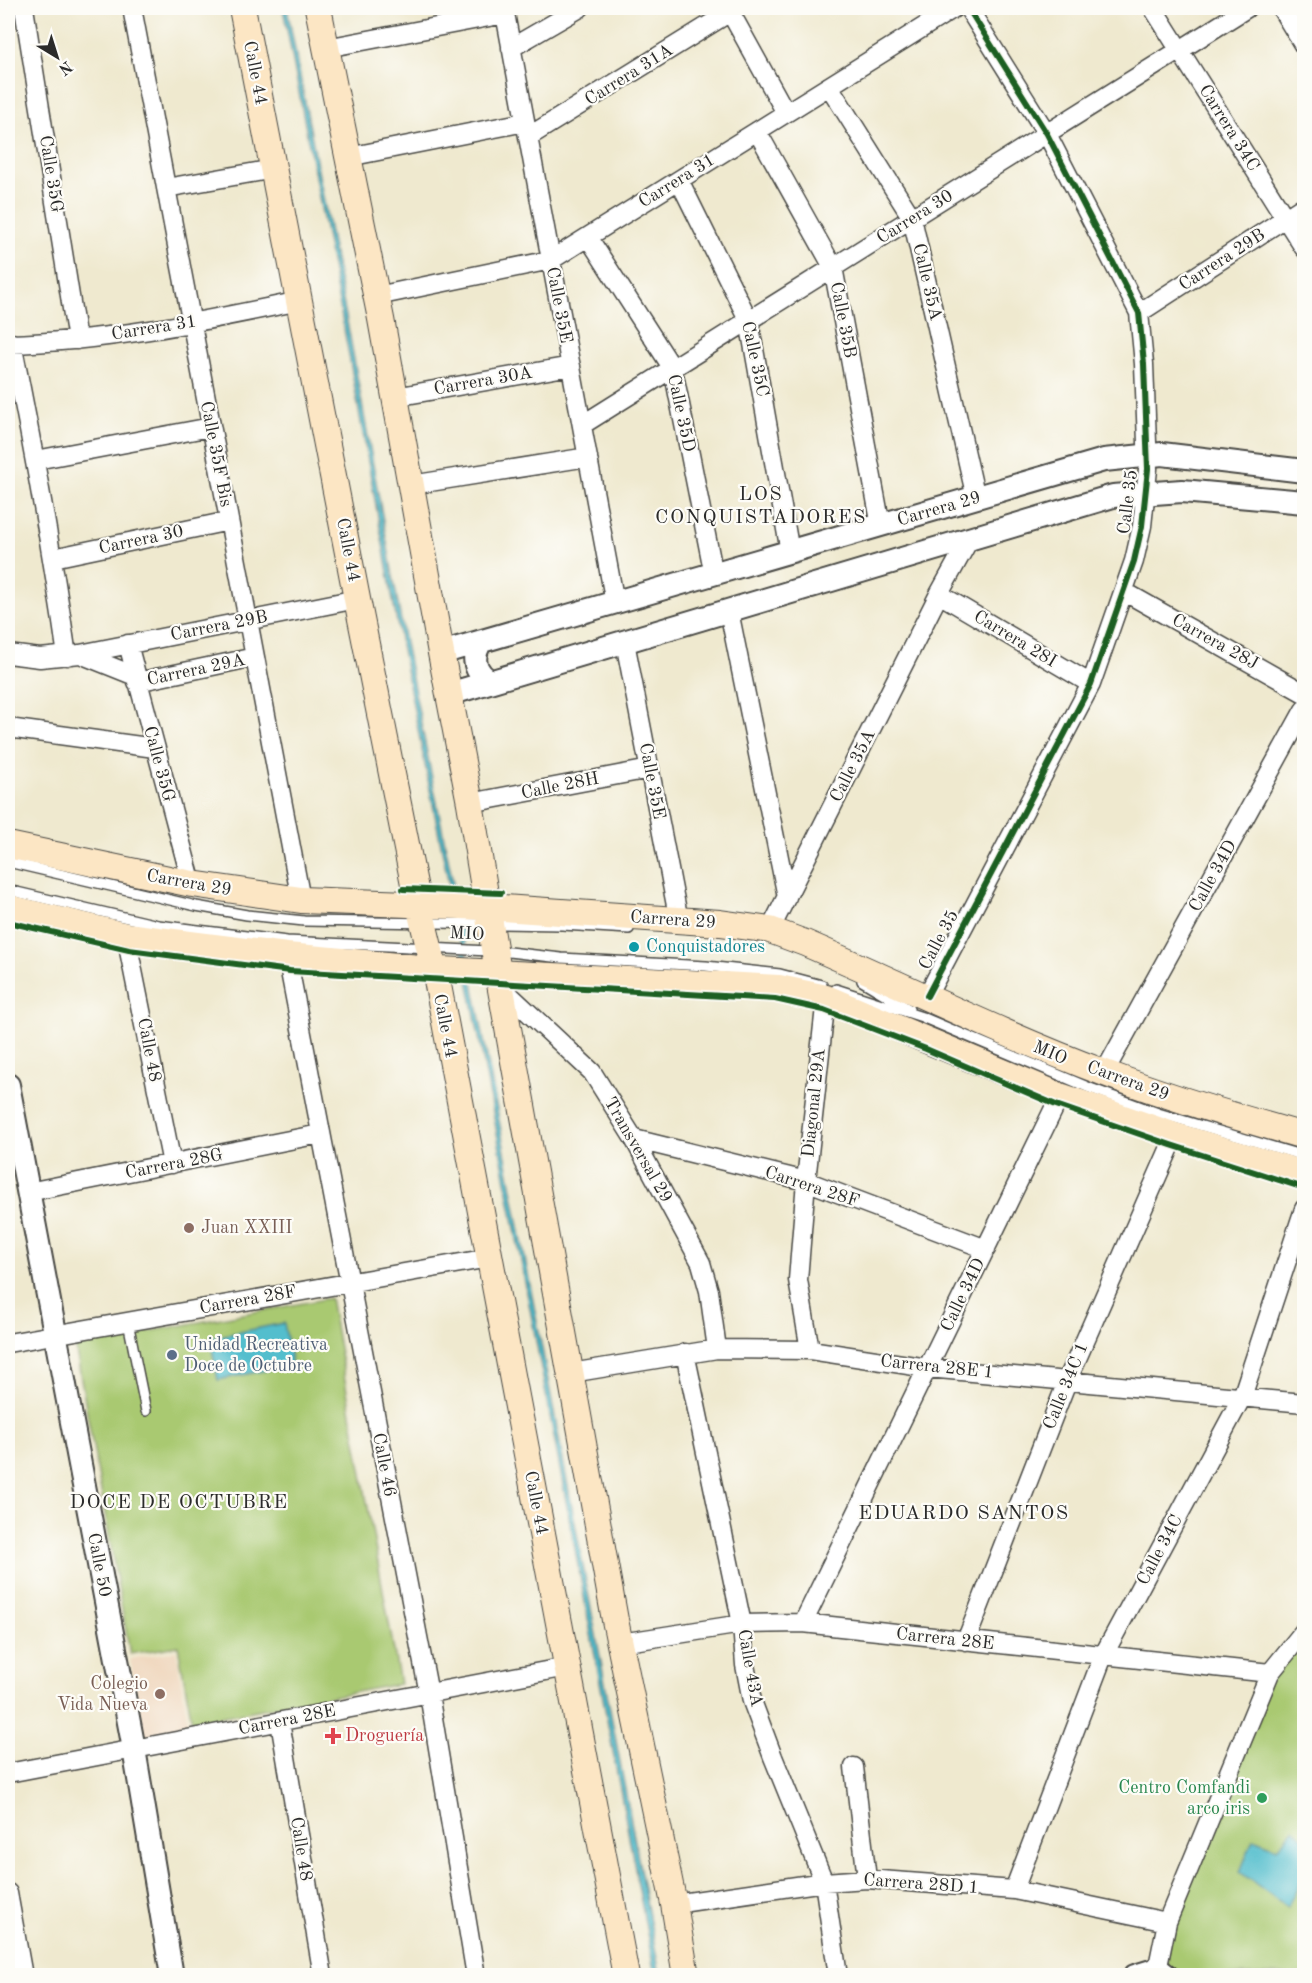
<svg xmlns="http://www.w3.org/2000/svg" width="1312" height="1983" font-family="'Old Standard TT',serif">
	<rect width="100%" height="100%" fill="#fdfcf7"/>
	<filter id="ink" filterUnits="userSpaceOnUse"><feTurbulence type="fractalNoise" baseFrequency=".0167" numOctaves="2"/><feDisplacementMap in="SourceGraphic" scale="12" xChannelSelector="R" yChannelSelector="G"/><feConvolveMatrix kernelMatrix="1 2 1 2 8 2 1 2 1" color-interpolation-filters="sRGB"/></filter>
	<filter id="wash" filterUnits="userSpaceOnUse"><feTurbulence type="fractalNoise" baseFrequency=".008" numOctaves="4" result="noise"/><feDisplacementMap in="SourceGraphic" scale="24" xChannelSelector="R" yChannelSelector="G"/><feGaussianBlur stdDeviation="1.35" result="paint"/><feColorMatrix in="noise" values="0 0 0 0 0 0 0 0 0 0 0 0 0 0 0 0 0 1.4 0 .05"/><feComposite in="paint" operator="in"/></filter>
	<g filter="url(#wash)">
		<rect width="100%" height="100%" fill="#efe9cf"/>
		<path fill="#efd6bc" d="M 176,1651 L 189,1729 L 144,1738 L 130,1659 Z"/>
		<path fill="#a9c971" stroke="#6a7a4e" stroke-width="1.5" d="M 330,1298 L 400,1684 L 192,1722 L 178,1646 L 130,1654 L 75,1345 Z
			M 1304,1636 L 1304,1975 L 1167,1976 L 1167,1922 L 1270,1673 Z"/>
		<path fill="#52becd" stroke="#3e747c" stroke-width="1.5" d="M 283,8 L 287,8 L 351,343 L 405,643 L 478,1009 L 660,1975 L 655,1975 L 474,1010 L 401,644 L 347,344 Z
			M 284,1323 L 292,1365 L 218,1380 L 210,1338 Z
			M 1294,1828 L 1304,1840 L 1304,1876 L 1287,1907 L 1240,1872 L 1253,1839 L 1277,1848 Z"/>
	</g>
	<g filter="url(#ink)">
		<g fill="none" stroke-linecap="round" stroke-linejoin="round">
			<g stroke="#484844" stroke-width="12">
				<path id="service" d="M 8,862 L 196,906 L 247,915 L 304,921 L 562,925 L 629,929
					M 8,890 L 158,925 L 287,941 L 509,952 L 561,958 L 706,966 L 780,974 L 822,985
					M 862,981 L 909,1009
					M 836,989 L 922,1017 L 1090,1088 L 1158,1113 L 1304,1156
					M 128,1322 L 146,1411"/>
			</g>
			<g stroke="#484844" stroke-width="21">
				<path id="minor" d="M 24,8 L 77,340
					M 132,8 L 301,900
					M 504,8 L 615,603
					M 728,8 L 786,113
					M 1153,8 L 1304,248
					M 1281,8 L 1304,46
					M 326,48 L 505,14
					M 511,48 L 580,8
					M 829,86 L 912,218 L 976,498
					M 757,131 L 833,267 L 881,526
					M 528,137 L 730,12
					M 348,157 L 525,122
					M 679,180 L 749,321 L 790,552
					M 166,188 L 274,169
					M 588,237 L 673,369 L 714,575
					M 377,296 L 551,260 L 954,8
					M 1139,313 L 1304,206
					M 12,343 C 33,447 52,551 67,656
					M 8,344 C 106,342 204,321 300,301
					M 395,397 L 571,366
					M 582,425 L 1247,8
					M 36,460 L 211,427
					M 411,485 L 588,457
					M 53,558 L 229,521
					M 1125,592 L 1304,693
					M 939,594 L 1091,684
					M 729,611 L 787,897
					M 625,642 L 679,921
					M 128,644 L 192,884
					M 8,654 L 40,658 L 80,654 L 357,599
					M 80,654 L 135,676
					M 137,682 L 255,657
					M 8,728 L 155,748
					M 470,803 L 650,769
					M 770,930 L 939,594 L 969,540
					M 126,936 L 172,1164
					M 287,956 L 429,1694 L 476,1976
					M 500,986 L 592,1072 L 634,1139 L 701,1263 L 709,1291 L 717,1349
					M 927,996 L 1091,684 L 1134,561 L 1142,526 L 1148,469 L 1144,364 L 1139,313 L 1047,134 L 968,8
					M 1104,1073 L 1304,710
					M 634,1139 L 806,1181 L 986,1249
					M 28,1192 L 320,1134
					M 8,1343 L 489,1258
					M 810,1350 L 798,1280 L 806,1181 L 826,998
					M 685,1353 L 742,1624 L 745,1665 L 752,1701 L 773,1757 L 824,1882 L 838,1976
					M 571,1373 L 717,1349 L 810,1350 L 928,1368 L 1304,1403
					M 803,1623 L 1060,1096
					M 966,1641 L 1068,1379 L 1175,1136
					M 620,1643 L 742,1624 L 803,1623 L 1270,1673
					M 280,1722 L 323,1976
					M 854,1767 L 867,1879
					M 8,1773 L 567,1667
					M 1014,1890 L 1103,1656 L 1242,1397 L 1304,1209
					M 8,1893 L 23,1976
					M 674,1904 L 824,1882 L 867,1879 L 1014,1890 L 1167,1922
					M 1156,1976 L 1167,1922 L 1270,1673 L 1304,1631"/>
			</g>
			<g stroke="#484844" stroke-width="26">
				<path id="tertiary" d="M 481,642 C 471,657 474,672 490,681
					M 441,653 L 1104,460 L 1162,454 L 1304,471
					M 449,694 L 1113,496 L 1182,491 L 1304,502
					M 8,1085 L 134,1749 L 172,1976
					M 1135,1976 L 1158,1969 L 1167,1976"/>
			</g>
			<g stroke="#484844" stroke-width="28">
				<path id="secondary" d="M 242,8 L 357,599 L 415,889 L 437,980 L 626,1976
					M 318,8 L 381,319 L 441,653 L 470,803 L 500,984 L 615,1620 L 674,1904 L 686,1976
					M 8,845 L 192,884 L 301,900 L 488,907 L 720,923 L 770,930 L 805,943 C 905,986 1003,1035 1105,1073 C 1171,1098 1237,1117 1304,1136
					M 8,908 L 126,936 L 287,956 L 442,970 L 779,988 L 826,998 L 1060,1096 L 1175,1136 L 1304,1174"/>
			</g>
			<use href="#service" stroke="#fff" stroke-width="9"/>
			<use href="#minor" stroke="#fff" stroke-width="18"/>
			<use href="#tertiary" stroke="#fff" stroke-width="22"/>
			<use href="#secondary" stroke="#fce6c4" stroke-width="26"/>
			<g stroke="#fdfcf7" stroke-width="10">
				<path id="cycleway" d="M 403,889 L 501,893
					M 8,922 L 129,950 L 290,971 L 775,999 L 824,1010 L 926,1049 L 1056,1105 L 1171,1145 L 1304,1188
					M 927,996 L 1091,684 L 1134,561 L 1142,526 L 1148,469 L 1144,364 L 1139,313 L 1047,134 L 968,8"/>
			</g>
			<use href="#cycleway" stroke="#1b5e20" stroke-width="6"/>
		</g>
	</g>
	<circle fill="#0f9aa8" stroke="#fdfcf7" stroke-width="2" cx="634" cy="947" r="6"/>
	<g fill="#8d6e63" stroke="#fdfcf7" stroke-width="2">
		<circle cx="189" cy="1228" r="6"/>
		<circle cx="160" cy="1694" r="6"/>
	</g>
	<circle fill="#5c6f8a" stroke="#fdfcf7" stroke-width="2" cx="172" cy="1355" r="6"/>
	<path fill="#e0444e" stroke="#fdfcf7" stroke-width="2" d="M330 1727h6v6h6v6h-6v6h-6v-6h-6v-6h6z"/>
	<circle fill="#2e9e5b" stroke="#fdfcf7" stroke-width="2" cx="1262" cy="1798" r="6"/>
	<g text-anchor="middle" dominant-baseline="central" stroke-width="4.5" stroke-linejoin="round" paint-order="stroke">
		<g font-size="18" fill="#2b2b2b" stroke="#fdfcf7">
			<text transform="translate(255 73) rotate(79)">Calle 44</text>
			<text transform="translate(629 75) rotate(-32)">Carrera 31A</text>
			<text transform="translate(1229 128) rotate(58)">Carrera 34C</text>
			<text transform="translate(51 174) rotate(81)">Calle 35G</text>
			<text transform="translate(677 181) rotate(-32)">Carrera 31</text>
			<text transform="translate(915 217) rotate(-32)">Carrera 30</text>
			<text transform="translate(1222 260) rotate(-33)">Carrera 29B</text>
			<text transform="translate(927 282) rotate(77)">Calle 35A</text>
			<text transform="translate(559 305) rotate(79)">Calle 35E</text>
			<text transform="translate(843 320) rotate(79)">Calle 35B</text>
			<text transform="translate(154 328) rotate(-9)">Carrera 31</text>
			<text transform="translate(755 359) rotate(78)">Calle 35C</text>
			<text transform="translate(483 381) rotate(-10)">Carrera 30A</text>
			<text transform="translate(681 413) rotate(78)">Calle 35D</text>
			<text transform="translate(216 454) rotate(79)">Calle 35F Bis</text>
			<text transform="translate(1128 502) rotate(-83)">Calle 35</text>
			<text transform="translate(939 509) rotate(-16)">Carrera 29</text>
			<text transform="translate(141 540) rotate(-12)">Carrera 30</text>
			<text transform="translate(348 550) rotate(79)">Calle 44</text>
			<text transform="translate(219 626) rotate(-11)">Carrera 29B</text>
			<text transform="translate(1015 639) rotate(31)">Carrera 28I</text>
			<text transform="translate(1215 642) rotate(29)">Carrera 28J</text>
			<text transform="translate(196 670) rotate(-12)">Carrera 29A</text>
			<text transform="translate(159 764) rotate(75)">Calle 35G</text>
			<text transform="translate(853 766) rotate(-63)">Calle 35A</text>
			<text transform="translate(652 781) rotate(79)">Calle 35E</text>
			<text transform="translate(560 786) rotate(-11)">Calle 28H</text>
			<text transform="translate(1213 876) rotate(-61)">Calle 34D</text>
			<text transform="translate(189 883) rotate(10)">Carrera 29</text>
			<text transform="translate(673 920) rotate(4)">Carrera 29</text>
			<text transform="translate(467 934) rotate(3)">MIO</text>
			<text transform="translate(939 940) rotate(-62)">Calle 35</text>
			<text transform="translate(445 1026) rotate(79)">Calle 44</text>
			<text transform="translate(149 1050) rotate(79)">Calle 48</text>
			<text transform="translate(1050 1053) rotate(23)">MIO</text>
			<text transform="translate(1128 1081) rotate(20)">Carrera 29</text>
			<text transform="translate(814 1103) rotate(-84)">Diagonal 29A</text>
			<text transform="translate(638 1150) rotate(60)">Transversal 29</text>
			<text transform="translate(174 1164) rotate(-11)">Carrera 28G</text>
			<text transform="translate(812 1187) rotate(18)">Carrera 28F</text>
			<text transform="translate(963 1295) rotate(-64)">Calle 34D</text>
			<text transform="translate(248 1300) rotate(-10)">Carrera 28F</text>
			<text transform="translate(937 1367) rotate(6)">Carrera 28E 1</text>
			<text transform="translate(1066 1386) rotate(-68)">Calle 34C 1</text>
			<text transform="translate(384 1465) rotate(79)">Calle 46</text>
			<text transform="translate(536 1503) rotate(79)">Calle 44</text>
			<text transform="translate(1160 1550) rotate(-62)">Calle 34C</text>
			<text transform="translate(99 1565) rotate(79)">Calle 50</text>
			<text transform="translate(945 1639) rotate(6)">Carrera 28E</text>
			<text transform="translate(750 1668) rotate(80)">Calle 43A</text>
			<text transform="translate(287 1720) rotate(-11)">Carrera 28E</text>
			<text transform="translate(301 1849) rotate(81)">Calle 48</text>
			<text transform="translate(921 1884) rotate(4)">Carrera 28D 1</text>
		</g>
		<g font-size="18" fill="#0d838f" stroke="#fdfcf7" text-anchor="start">
			<text x="646" y="947">Conquistadores</text>
		</g>
		<g font-size="18" fill="#785e54" stroke="#fdfcf7" text-anchor="start">
			<text x="201" y="1228">Juan XXIII</text>
			<text x="148" y="1684" text-anchor="end">Colegio<tspan x="148" dy="21">Vida Nueva</tspan></text>
		</g>
		<g font-size="18" fill="#4e5e75" stroke="#fdfcf7" text-anchor="start">
			<text x="184" y="1345">Unidad Recreativa<tspan x="184" dy="21">Doce de Octubre</tspan></text>
		</g>
		<g font-size="18" fill="#be3a42" stroke="#fdfcf7" text-anchor="start">
			<text x="345" y="1736">Droguería</text>
		</g>
		<g font-size="18" fill="#27864d" stroke="#fdfcf7" text-anchor="end">
			<text x="1250" y="1788">Centro Comfandi<tspan x="1250" dy="21">arco iris</tspan></text>
		</g>
		<g font-size="20" letter-spacing="1.5" fill="#2b2b2b" stroke="#fdfcf7">
			<text x="761" y="495">LOS<tspan x="761" dy="23">CONQUISTADORES</tspan></text>
			<text x="179" y="1503">DOCE DE OCTUBRE</text>
			<text x="964" y="1514">EDUARDO SANTOS</text>
		</g>
	</g>
	<rect width="1312" height="1983" fill="none" stroke="#fdfcf7" stroke-width="30"/>
	<g transform="translate(57 57) rotate(142)" stroke="#fdfcf7" stroke-width="4.5" paint-order="stroke">
	<path d="M0-4.5L10 22L0 15L-10 22Z" fill="#2b2b2b"/>
	<text y="-9" font-size="16" font-weight="bold" text-anchor="middle" fill="#2b2b2b">N</text>
	</g>
</svg>
